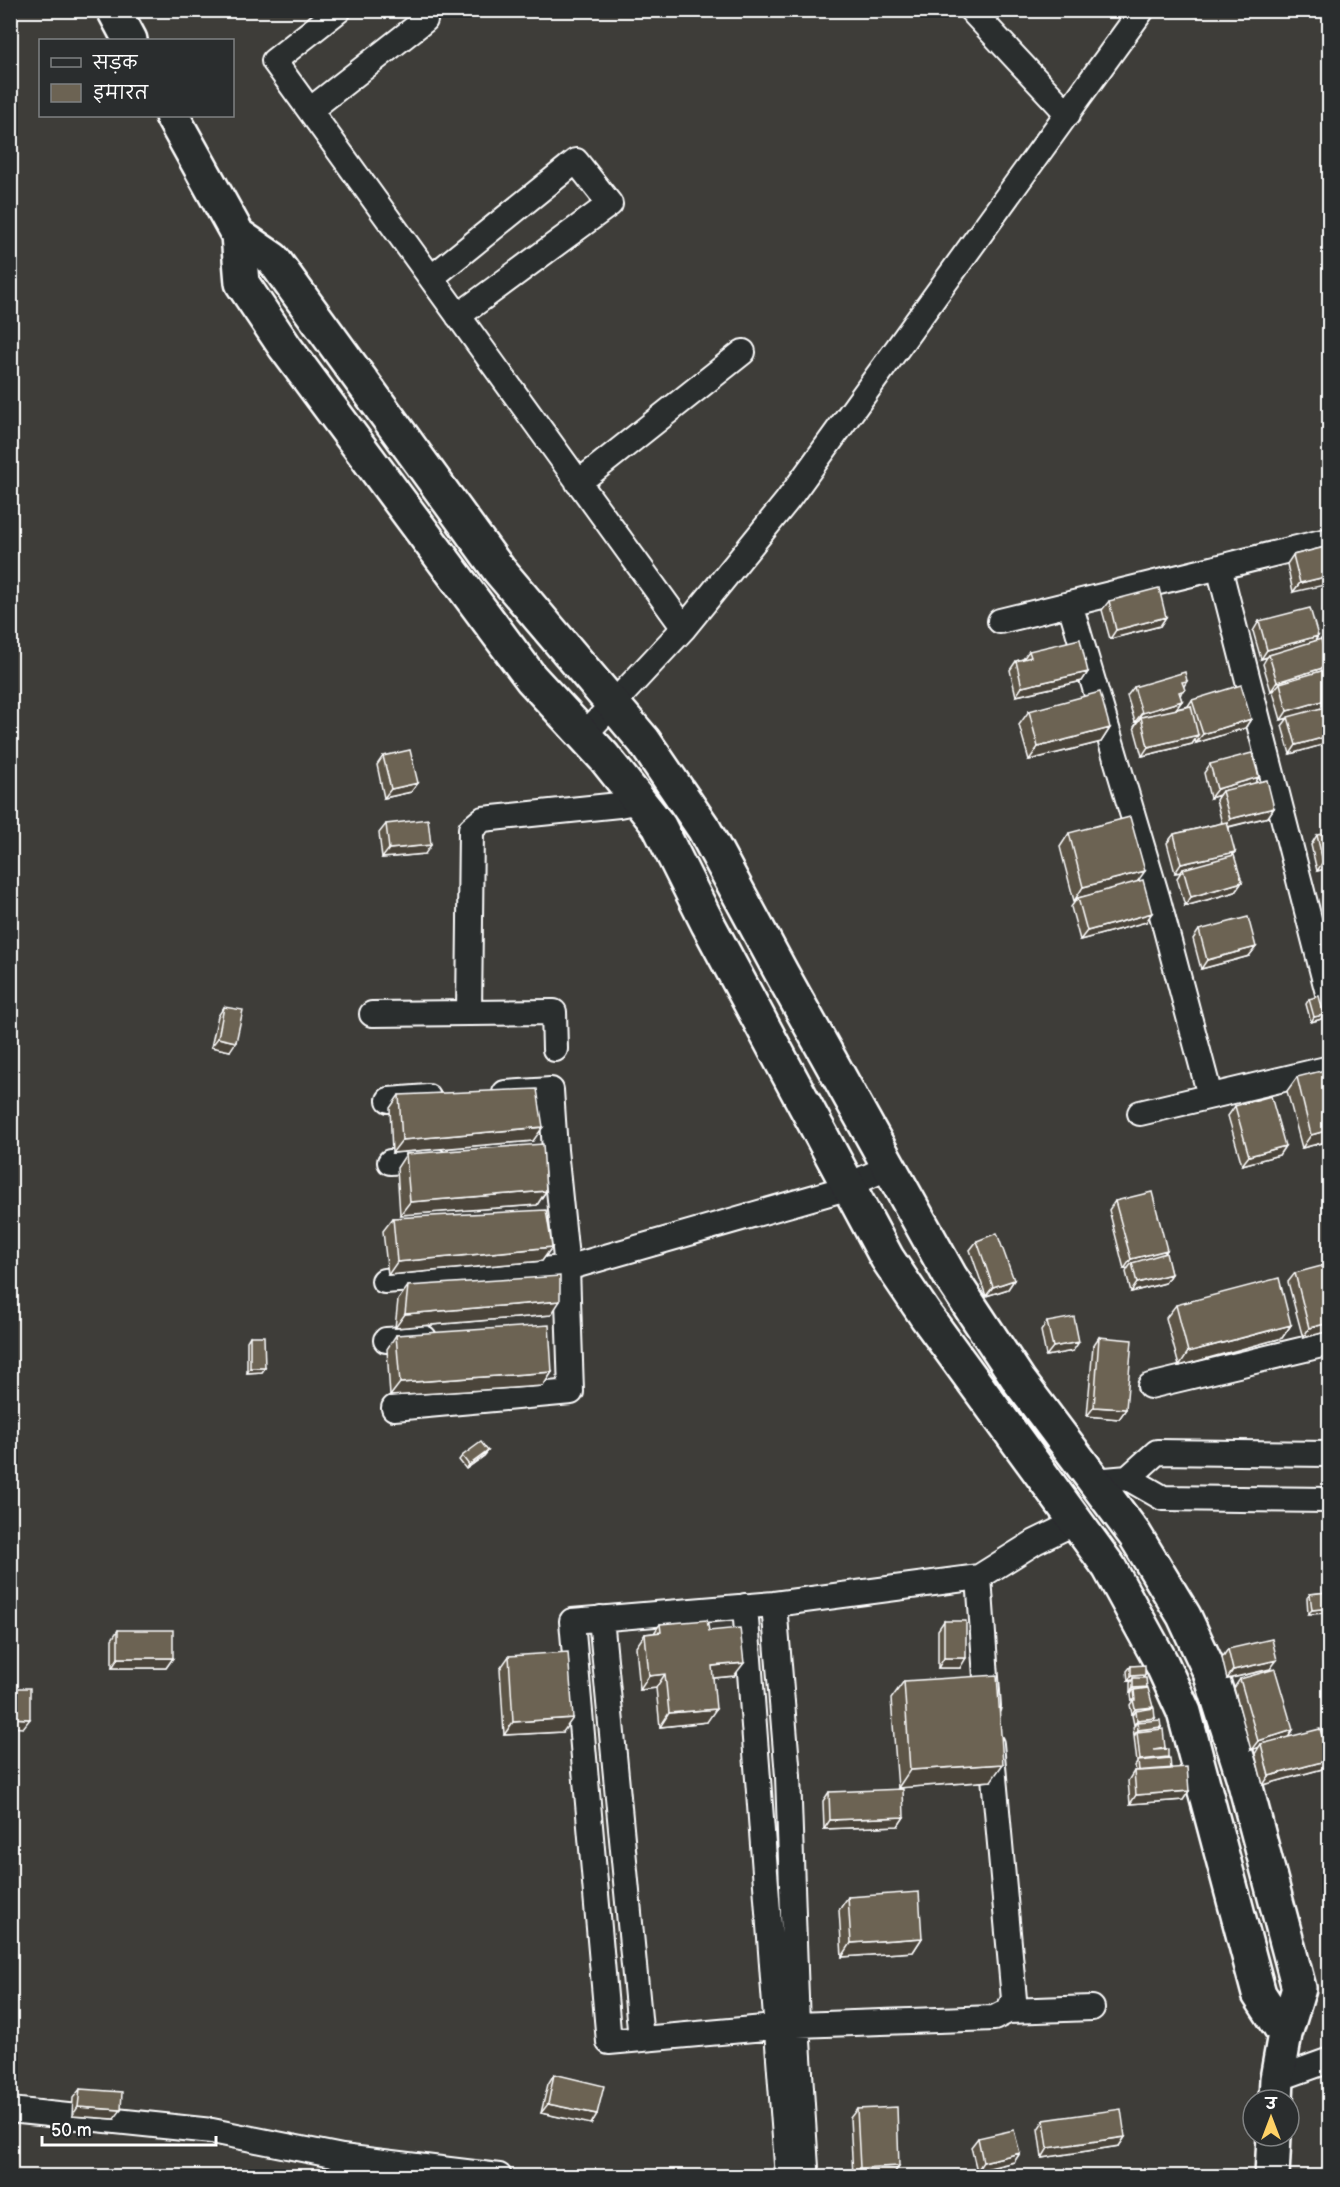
<svg xmlns="http://www.w3.org/2000/svg" width="1340" height="2187" font-family="'Balsamiq Sans','Playpen Sans Deva',sans-serif">
	<rect width="100%" height="100%" fill="#3e3d39"/>
	<filter id="ink" filterUnits="userSpaceOnUse"><feTurbulence type="fractalNoise" baseFrequency=".0167" numOctaves="2"/><feDisplacementMap in="SourceGraphic" scale="12" xChannelSelector="R" yChannelSelector="G"/><feConvolveMatrix kernelMatrix="1 2 1 2 8 2 1 2 1" color-interpolation-filters="sRGB"/></filter>
	<g filter="url(#ink)">
		<g fill="none" stroke-linecap="round" stroke-linejoin="round">
			<g stroke="#fff" stroke-width="28">
				<path id="street" d="M 339,10 L 274,61 L 684,628
					M 971,10 L 1068,114
					M 310,110 L 425,20
					M 431,278 L 576,161 L 610,204 L 458,316
					M 578,483 L 743,352
					M 1219,567 L 1330,1001
					M 1070,604 L 1158,900 L 1210,1096
					M 1000,621 L 1330,540
					M 584,735 L 684,628 L 787,501 L 1142,10
					M 469,1013 L 471,829 L 483,819 L 619,805 L 639,801
					M 372,1014 L 554,1012 L 555,1049
					M 389,1100 L 428,1097
					M 1140,1113 L 1330,1068
					M 390,1162 L 433,1159
					M 384,1281 L 567,1268 L 836,1191 L 889,1167
					M 386,1340 L 424,1338
					M 1150,1386 L 1330,1343
					M 394,1408 L 571,1392 L 567,1268 L 555,1150 L 551,1090 L 505,1093
					M 1128,1478 L 1157,1452 L 1330,1454
					M 1094,1481 L 1128,1478 L 1163,1498 L 1330,1500
					M 979,1577 L 774,1604 L 572,1621 L 609,2042 L 797,2025 L 994,2018 L 1008,2011 L 1014,1999 L 991,1744
					M 774,1604 L 788,1776 L 797,2025 L 806,2168 L 802,2176
					M 745,1606 L 787,2164 L 792,2176
					M 601,1618 L 641,2039
					M 988,1706 L 979,1577 L 1035,1542 L 1076,1522
					M 1008,2011 L 1092,2008
					M 1277,2079 L 1330,2060
					M 10,2110 L 212,2131 L 342,2157 L 499,2176"/>
			</g>
			<g stroke="#fff" stroke-width="38">
				<path id="secondary" d="M 114,10 L 130,40
					M 172,116 L 238,235 L 242,283 L 285,347 L 531,678 L 604,757 L 659,826 L 708,924 L 887,1258 L 926,1316 L 1109,1567 L 1162,1664 L 1184,1712 L 1259,1994 L 1285,2034
					M 238,235 L 273,259 L 499,570 L 644,741 L 704,829 L 782,974 L 950,1276 L 1020,1382 L 1135,1535 L 1184,1616 L 1210,1672 L 1243,1776 L 1299,1988 L 1285,2034 L 1277,2079 L 1276,2100
					M 1272,2176 L 1274,2136"/>
			</g>
			<use href="#street" stroke="#2a2d2e" stroke-width="24"/>
			<use href="#secondary" stroke="#2a2d2e" stroke-width="33"/>
		</g>
		<path fill="#5d5547" stroke="#fff" stroke-width="1.5" d="M 1329,546 L 1293,592 L 1287,564 L 1293,555 Z
			M 1109,601 L 1166,617 L 1160,626 L 1110,639 L 1102,610 Z
			M 1259,621 L 1318,636 L 1315,641 L 1326,670 L 1329,675 L 1329,743 L 1290,754 L 1282,726 L 1288,718 L 1281,720 L 1273,692 L 1275,689 L 1271,691 L 1263,664 L 1267,657 L 1261,659 L 1253,631 Z
			M 1029,651 L 1088,672 L 1082,681 L 1016,696 L 1010,670 L 1016,661 L 1023,659 Z
			M 1187,681 L 1184,686 L 1180,696 L 1182,701 L 1176,709 L 1188,706 L 1192,700 L 1251,719 L 1245,728 L 1196,743 L 1195,740 L 1192,744 L 1142,756 L 1134,727 L 1138,721 L 1135,722 L 1127,696 L 1134,687 Z
			M 1029,711 L 1110,728 L 1101,742 L 1029,760 L 1019,725 Z
			M 383,756 L 418,783 L 411,792 L 384,798 L 377,765 Z
			M 1210,764 L 1259,777 L 1255,782 L 1274,808 L 1268,817 L 1229,827 L 1232,855 L 1242,882 L 1235,892 L 1185,906 L 1177,878 L 1181,872 L 1175,873 L 1167,843 L 1174,834 L 1222,823 L 1216,800 L 1219,795 L 1210,798 L 1204,773 Z
			M 386,824 L 425,854 L 382,858 L 379,833 Z
			M 1069,833 L 1137,882 L 1146,922 L 1080,940 L 1071,907 L 1076,900 L 1074,901 L 1060,847 Z
			M 1317,835 L 1329,868 L 1317,871 L 1311,845 Z
			M 1329,896 L 1329,911 L 1327,900 Z
			M 1199,930 L 1256,947 L 1249,956 L 1201,969 L 1193,939 Z
			M 1309,999 L 1321,1019 L 1311,1022 L 1306,1004 Z
			M 224,1007 L 230,1051 L 211,1047 L 218,1016 Z
			M 1297,1077 L 1329,1141 L 1302,1148 L 1287,1091 Z
			M 399,1095 L 533,1141 L 392,1153 L 390,1108 Z
			M 1235,1106 L 1285,1146 L 1279,1155 L 1242,1165 L 1228,1116 Z
			M 406,1154 L 546,1191 L 537,1205 L 400,1215 L 397,1168 Z
			M 1115,1201 L 1167,1250 L 1165,1254 L 1171,1274 L 1165,1283 L 1131,1292 L 1126,1272 L 1128,1268 L 1124,1269 L 1109,1210 Z
			M 393,1218 L 552,1247 L 542,1261 L 388,1275 L 383,1231 Z
			M 977,1241 L 1014,1280 L 1008,1289 L 986,1296 L 970,1250 Z
			M 1295,1273 L 1329,1331 L 1303,1338 L 1288,1282 Z
			M 408,1286 L 551,1315 L 395,1328 L 398,1300 Z
			M 1176,1305 L 1291,1325 L 1282,1338 L 1179,1366 L 1166,1318 Z
			M 1047,1322 L 1073,1351 L 1046,1356 L 1041,1331 Z
			M 396,1335 L 552,1372 L 543,1386 L 390,1396 L 387,1349 Z
			M 250,1336 L 265,1368 L 262,1372 L 247,1373 L 247,1341 Z
			M 1099,1337 L 1126,1409 L 1119,1419 L 1087,1416 L 1093,1346 Z
			M 488,1451 L 484,1456 L 466,1469 L 459,1460 L 462,1456 Z
			M 1328,1592 L 1329,1609 L 1327,1613 L 1308,1614 L 1307,1598 L 1310,1594 Z
			M 944,1621 L 960,1668 L 938,1668 L 938,1630 Z
			M 660,1624 L 709,1631 L 734,1676 L 713,1678 L 707,1722 L 660,1727 L 656,1688 L 640,1690 L 636,1647 L 645,1634 L 654,1633 Z
			M 118,1630 L 173,1658 L 166,1668 L 112,1668 L 112,1639 Z
			M 1228,1649 L 1270,1669 L 1227,1679 L 1222,1658 Z
			M 509,1656 L 563,1732 L 504,1735 L 500,1669 Z
			M 1131,1666 L 1145,1675 L 1143,1678 L 1146,1689 L 1153,1707 L 1152,1708 L 1155,1718 L 1153,1720 L 1161,1727 L 1160,1729 L 1165,1748 L 1164,1749 L 1171,1769 L 1189,1791 L 1183,1800 L 1130,1804 L 1128,1781 L 1134,1771 L 1136,1771 L 1135,1766 L 1137,1763 L 1134,1736 L 1135,1735 L 1134,1735 L 1133,1727 L 1135,1725 L 1134,1725 L 1132,1715 L 1134,1714 L 1132,1714 L 1130,1705 L 1132,1702 L 1131,1695 L 1132,1692 L 1130,1693 L 1130,1683 L 1132,1680 L 1128,1681 L 1127,1671 Z
			M 1240,1679 L 1288,1737 L 1321,1732 L 1327,1725 L 1329,1724 L 1329,1768 L 1328,1761 L 1322,1769 L 1263,1785 L 1255,1754 L 1259,1747 L 1251,1750 L 1234,1688 Z
			M 904,1681 L 991,1781 L 898,1788 L 891,1699 Z
			M 829,1792 L 904,1817 L 898,1826 L 824,1829 L 823,1801 Z
			M 848,1897 L 922,1938 L 913,1952 L 842,1957 L 839,1910 Z
			M 554,2074 L 597,2114 L 591,2124 L 541,2113 L 548,2084 Z
			M 80,2089 L 114,2119 L 72,2116 L 73,2098 Z
			M 857,2109 L 893,2175 L 853,2176 L 850,2118 Z
			M 1044,2120 L 1125,2137 L 1119,2146 L 1042,2158 L 1038,2129 Z
			M 978,2138 L 1020,2153 L 1014,2162 L 977,2171 L 971,2147 Z"/>
		<path fill="#4c453a" stroke="#fff" stroke-width="1.5" d="M 1329,576 L 1329,584 L 1293,592 L 1300,583 Z
			M 1166,617 L 1160,626 L 1110,639 L 1116,630 Z
			M 1318,636 L 1312,645 L 1269,655 L 1267,657 L 1261,659 L 1267,650 Z
			M 1329,666 L 1323,675 L 1280,683 L 1275,689 L 1271,691 L 1277,682 Z
			M 1088,672 L 1082,681 L 1016,696 L 1022,687 Z
			M 1329,699 L 1329,706 L 1281,720 L 1287,711 Z
			M 1182,701 L 1175,710 L 1141,717 L 1138,721 L 1135,722 L 1142,713 Z
			M 1251,719 L 1245,728 L 1196,743 L 1203,734 Z
			M 1110,728 L 1101,742 L 1029,760 L 1038,747 Z
			M 1198,735 L 1192,744 L 1142,756 L 1148,747 Z
			M 1329,736 L 1329,743 L 1290,754 L 1296,745 Z
			M 1259,777 L 1253,786 L 1222,791 L 1219,795 L 1210,798 L 1217,789 Z
			M 418,783 L 411,792 L 384,798 L 391,789 Z
			M 1274,808 L 1268,817 L 1223,828 L 1230,819 Z
			M 431,845 L 425,854 L 382,858 L 389,849 Z
			M 1235,852 L 1228,861 L 1183,869 L 1181,872 L 1175,873 L 1181,864 Z
			M 1329,860 L 1329,868 L 1317,871 L 1323,862 Z
			M 1145,871 L 1135,885 L 1078,898 L 1076,900 L 1074,901 L 1083,887 Z
			M 1242,882 L 1235,892 L 1185,906 L 1191,897 Z
			M 1152,913 L 1146,922 L 1080,940 L 1087,931 Z
			M 1256,947 L 1249,956 L 1201,969 L 1207,960 Z
			M 1324,1015 L 1321,1019 L 1311,1022 L 1314,1017 Z
			M 218,1038 L 236,1042 L 230,1051 L 211,1047 Z
			M 543,1127 L 533,1141 L 392,1153 L 402,1140 Z
			M 1329,1130 L 1329,1141 L 1302,1148 L 1311,1135 Z
			M 1285,1146 L 1279,1155 L 1242,1165 L 1249,1156 Z
			M 546,1191 L 537,1205 L 400,1215 L 410,1202 Z
			M 552,1247 L 542,1261 L 388,1275 L 397,1262 Z
			M 1167,1250 L 1161,1259 L 1132,1263 L 1128,1268 L 1124,1269 L 1131,1259 Z
			M 1171,1274 L 1165,1283 L 1131,1292 L 1137,1283 Z
			M 1014,1280 L 1008,1289 L 986,1296 L 993,1287 Z
			M 560,1301 L 551,1315 L 395,1328 L 405,1314 Z
			M 1329,1323 L 1329,1331 L 1303,1338 L 1309,1328 Z
			M 1291,1325 L 1282,1338 L 1179,1366 L 1188,1352 Z
			M 1079,1342 L 1073,1351 L 1046,1356 L 1053,1347 Z
			M 250,1368 L 265,1368 L 262,1372 L 247,1373 Z
			M 552,1372 L 543,1386 L 390,1396 L 400,1383 Z
			M 1094,1407 L 1126,1409 L 1119,1419 L 1087,1416 Z
			M 488,1451 L 484,1456 L 466,1469 L 469,1465 Z
			M 1329,1608 L 1327,1613 L 1308,1614 L 1312,1610 Z
			M 118,1658 L 173,1658 L 166,1668 L 112,1668 Z
			M 944,1658 L 966,1658 L 960,1668 L 938,1668 Z
			M 1277,1660 L 1270,1669 L 1227,1679 L 1233,1670 Z
			M 744,1663 L 734,1676 L 703,1679 L 712,1666 Z
			M 665,1674 L 656,1688 L 640,1690 L 649,1676 Z
			M 1145,1675 L 1142,1680 L 1133,1678 L 1132,1680 L 1128,1681 L 1131,1676 Z
			M 1147,1687 L 1143,1692 L 1134,1690 L 1132,1692 L 1130,1693 L 1133,1688 Z
			M 1153,1707 L 1150,1712 L 1136,1711 L 1134,1714 L 1132,1714 L 1135,1709 Z
			M 716,1709 L 707,1722 L 660,1727 L 669,1713 Z
			M 10,1718 L 30,1719 L 23,1728 L 10,1727 Z
			M 573,1718 L 563,1732 L 504,1735 L 513,1722 Z
			M 1155,1718 L 1152,1722 L 1137,1722 L 1134,1725 L 1137,1720 Z
			M 1161,1727 L 1158,1732 L 1137,1732 L 1134,1735 L 1138,1730 Z
			M 1293,1730 L 1287,1739 L 1261,1744 L 1259,1747 L 1251,1750 L 1258,1741 Z
			M 1168,1757 L 1165,1762 L 1139,1762 L 1140,1760 Z
			M 1329,1760 L 1322,1769 L 1263,1785 L 1269,1776 Z
			M 1003,1764 L 991,1781 L 898,1788 L 910,1770 Z
			M 1189,1791 L 1183,1800 L 1130,1804 L 1136,1795 Z
			M 904,1817 L 898,1826 L 824,1829 L 830,1820 Z
			M 922,1938 L 913,1952 L 842,1957 L 851,1943 Z
			M 548,2104 L 597,2114 L 591,2124 L 541,2113 Z
			M 78,2107 L 121,2110 L 114,2119 L 72,2116 Z
			M 1125,2137 L 1119,2146 L 1042,2158 L 1048,2148 Z
			M 1020,2153 L 1014,2162 L 977,2171 L 983,2162 Z
			M 899,2166 L 893,2175 L 854,2176 L 860,2168 Z"/>
		<path fill="#6c6353" stroke="#fff" stroke-width="1.5" d="M 1329,546 L 1329,576 L 1300,583 L 1293,555 Z
			M 1159,588 L 1166,617 L 1116,630 L 1109,601 Z
			M 1310,608 L 1318,636 L 1267,650 L 1259,621 Z
			M 1080,639 L 1088,672 L 1022,687 L 1016,661 L 1031,657 L 1029,651 Z
			M 1321,639 L 1329,666 L 1277,682 L 1269,655 Z
			M 1328,669 L 1329,675 L 1329,699 L 1287,711 L 1280,683 Z
			M 1185,672 L 1187,681 L 1182,682 L 1185,690 L 1179,692 L 1182,701 L 1142,713 L 1134,687 Z
			M 1241,685 L 1251,719 L 1203,734 L 1192,700 Z
			M 1100,692 L 1110,728 L 1038,747 L 1029,711 Z
			M 1191,706 L 1198,735 L 1148,747 L 1141,717 Z
			M 1329,706 L 1329,736 L 1296,745 L 1288,717 Z
			M 410,750 L 418,783 L 391,789 L 383,756 Z
			M 1252,753 L 1259,777 L 1217,789 L 1210,764 Z
			M 1267,780 L 1274,808 L 1230,819 L 1222,791 Z
			M 1130,817 L 1145,871 L 1083,887 L 1069,833 Z
			M 428,819 L 431,845 L 389,849 L 386,824 Z
			M 1227,822 L 1235,852 L 1181,864 L 1174,834 Z
			M 1329,833 L 1329,860 L 1323,862 L 1317,835 Z
			M 1234,855 L 1242,882 L 1191,897 L 1183,869 Z
			M 1143,880 L 1152,913 L 1087,931 L 1078,898 Z
			M 1248,917 L 1256,947 L 1207,960 L 1199,930 Z
			M 1319,996 L 1324,1015 L 1314,1017 L 1309,999 Z
			M 224,1007 L 243,1010 L 236,1042 L 218,1038 Z
			M 1329,1069 L 1329,1130 L 1311,1135 L 1297,1077 Z
			M 537,1089 L 543,1127 L 402,1140 L 399,1095 Z
			M 1271,1096 L 1285,1146 L 1249,1156 L 1235,1106 Z
			M 543,1144 L 546,1191 L 410,1202 L 406,1154 Z
			M 1152,1192 L 1167,1250 L 1131,1259 L 1115,1201 Z
			M 546,1210 L 552,1247 L 397,1262 L 393,1218 Z
			M 997,1233 L 1014,1280 L 993,1287 L 977,1241 Z
			M 1166,1253 L 1171,1274 L 1137,1283 L 1132,1263 Z
			M 1329,1264 L 1329,1323 L 1309,1328 L 1295,1273 Z
			M 560,1276 L 560,1301 L 405,1314 L 408,1286 Z
			M 1279,1278 L 1291,1325 L 1188,1352 L 1176,1305 Z
			M 1074,1317 L 1079,1342 L 1053,1347 L 1047,1322 Z
			M 549,1325 L 552,1372 L 400,1383 L 396,1335 Z
			M 250,1336 L 264,1336 L 265,1368 L 250,1368 Z
			M 1099,1337 L 1132,1340 L 1126,1409 L 1094,1407 Z
			M 481,1442 L 488,1451 L 469,1465 L 462,1456 Z
			M 1328,1592 L 1329,1608 L 1312,1610 L 1310,1594 Z
			M 707,1620 L 709,1631 L 740,1628 L 744,1663 L 712,1666 L 716,1709 L 669,1713 L 665,1674 L 649,1676 L 645,1634 L 661,1632 L 660,1624 Z
			M 944,1621 L 966,1621 L 966,1658 L 944,1658 Z
			M 118,1630 L 173,1630 L 173,1658 L 118,1658 Z
			M 1272,1639 L 1277,1660 L 1233,1670 L 1228,1649 Z
			M 568,1652 L 573,1718 L 513,1722 L 509,1656 Z
			M 1145,1665 L 1145,1675 L 1131,1676 L 1131,1666 Z
			M 1275,1669 L 1293,1730 L 1258,1741 L 1240,1679 Z
			M 997,1675 L 1003,1764 L 910,1770 L 904,1681 Z
			M 1133,1678 L 1146,1678 L 1147,1687 L 1133,1688 Z
			M 10,1688 L 30,1688 L 30,1719 L 10,1718 Z
			M 1148,1688 L 1153,1707 L 1135,1709 L 1133,1700 L 1135,1700 L 1134,1690 Z
			M 1154,1708 L 1155,1718 L 1137,1720 L 1136,1711 Z
			M 1160,1720 L 1161,1727 L 1138,1730 L 1137,1722 Z
			M 1329,1724 L 1329,1736 L 1327,1725 Z
			M 1163,1729 L 1165,1748 L 1154,1750 L 1168,1749 L 1168,1757 L 1140,1760 L 1137,1732 Z
			M 1320,1729 L 1329,1760 L 1269,1776 L 1261,1744 Z
			M 1170,1758 L 1171,1769 L 1139,1771 L 1138,1761 Z
			M 1187,1767 L 1189,1791 L 1136,1795 L 1134,1771 Z
			M 903,1789 L 904,1817 L 830,1820 L 829,1792 Z
			M 919,1892 L 922,1938 L 851,1943 L 848,1897 Z
			M 554,2074 L 604,2086 L 597,2114 L 548,2104 Z
			M 80,2089 L 122,2092 L 121,2110 L 78,2107 Z
			M 897,2107 L 899,2166 L 860,2168 L 857,2109 Z
			M 1121,2109 L 1125,2137 L 1048,2148 L 1044,2120 Z
			M 1014,2130 L 1020,2153 L 983,2162 L 978,2138 Z"/>
	</g>
	<rect width="1340" height="2187" fill="none" stroke="#2a2d2e" stroke-width="36"/>
	<rect x="18" y="18" width="1304" height="2151" fill="none" stroke="#fff" stroke-width="2" filter="url(#ink)"/>
	<rect x="39" y="39" width="195" height="78" fill="#2a2d2e" stroke="#7f8182" stroke-width="1.5"/>
	<rect x="51" y="58" width="30" height="9" fill="#2a2d2e" stroke="#7f8182" stroke-width="1.5"/>
	<text x="93" y="69" font-size="18" fill="#ffffff">सड़क</text>
	<rect x="51" y="84" width="30" height="18" fill="#6c6353" stroke="#7f8182" stroke-width="1.5"/>
	<text x="93" y="99" font-size="18" fill="#ffffff">इमारत</text>
	<g transform="translate(1271 2118)"><circle r="28" fill="#2a2d2e" stroke="#7f8182" stroke-width="1.5"/>
	<path d="M0-4.5L10 22L0 15L-10 22Z" fill="#ffd166"/>
	<text y="-9" font-size="16" font-weight="bold" text-anchor="middle" fill="#ffffff">उ</text>
	</g>
	<path d="M42 2136v9h174v-9" fill="none" stroke="#ffffff" stroke-width="3"/>
	<text x="51" y="2136" font-size="18" fill="#ffffff" stroke="#2a2d2e" stroke-width="4.5" paint-order="stroke">50 m</text>
</svg>
